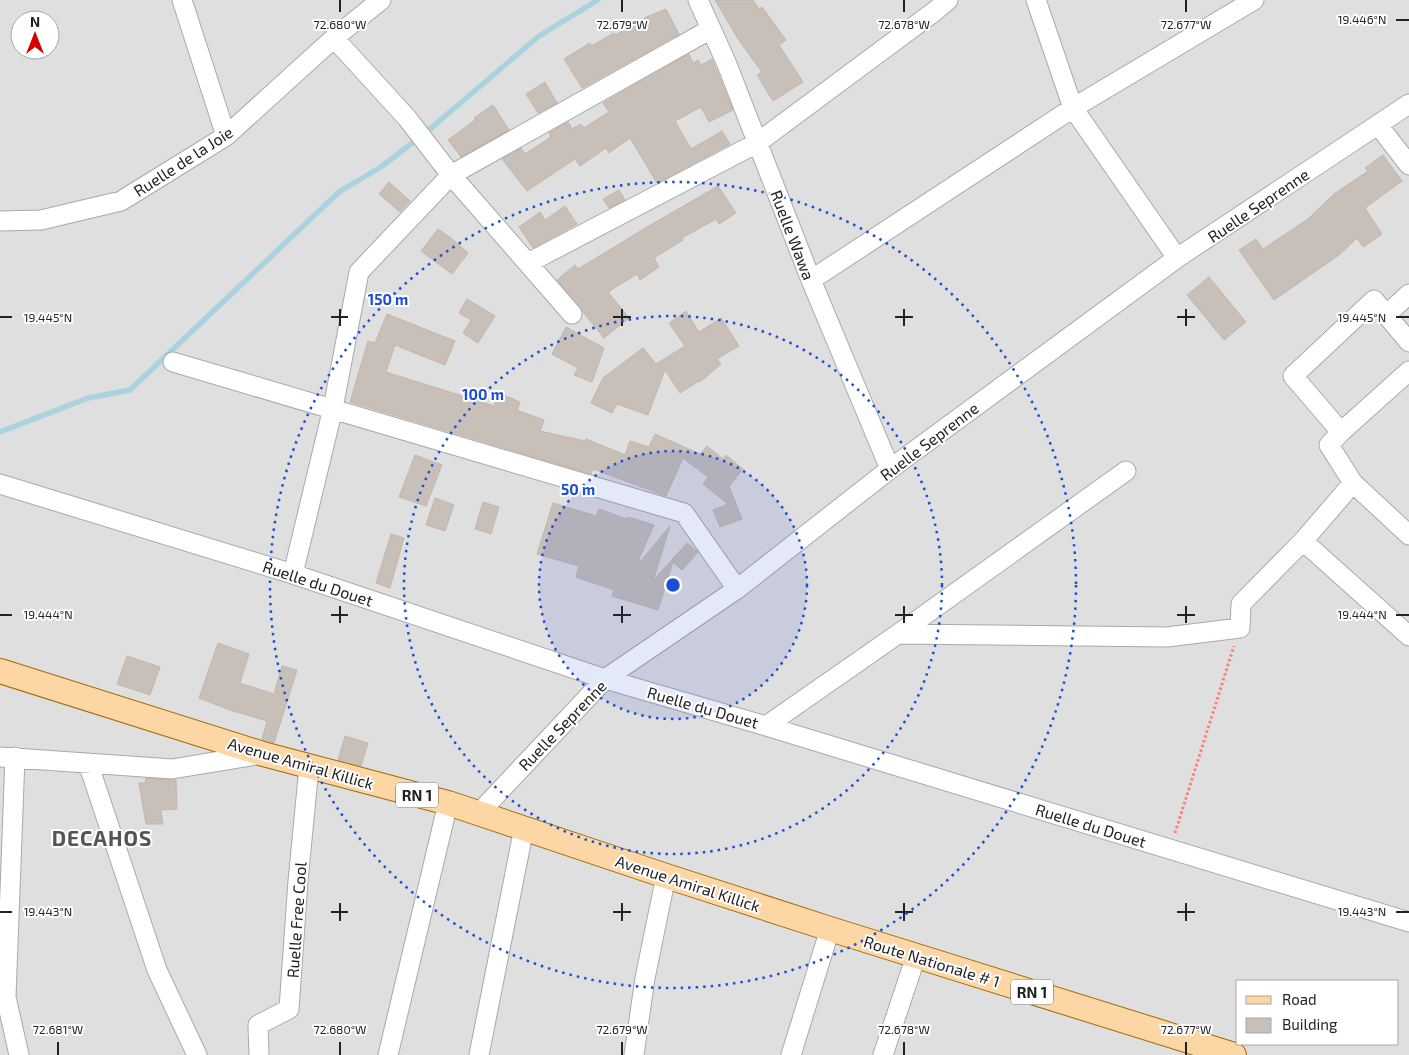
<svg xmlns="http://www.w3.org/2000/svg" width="1409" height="1055" font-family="'Exo 2',sans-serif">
	<rect width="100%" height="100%" fill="#f2efe9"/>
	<path fill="#e0dfdf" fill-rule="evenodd" d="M 0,0 L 1409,0 L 1409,1055 L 0,1055 ZM 20,20 L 50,20 L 50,50 L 20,50 ZM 1238,981 L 1398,981 L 1398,1044 L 1238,1044 Z"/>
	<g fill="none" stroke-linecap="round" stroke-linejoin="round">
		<path stroke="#aad3df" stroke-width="5.5" d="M 0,432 L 88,398 L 130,390 L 339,192 L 381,167 L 430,129 L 539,36 L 598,0"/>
	</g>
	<path fill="#c7bfb8" stroke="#c4b6ab" d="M 715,0 L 753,0 L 759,9 L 762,7 L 786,40 L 779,45 L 803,82 L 773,101 L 757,75 L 762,72 L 738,39 Z
		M 666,9 L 679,34 L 582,88 L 564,59 L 590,43 L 591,46 L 614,33 L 615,35 L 645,20 L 644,18 Z
		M 689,54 L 693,63 L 698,60 L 701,65 L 712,59 L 733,110 L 709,122 L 701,107 L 675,121 L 691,149 L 722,131 L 730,144 L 657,183 L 630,138 L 609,153 L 606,148 L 580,166 L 575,159 L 527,191 L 502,159 L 521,148 L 525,154 L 551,137 L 549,133 L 568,122 L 572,129 L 581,124 L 584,128 L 609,112 L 603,103 Z
		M 545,82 L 557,103 L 538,113 L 526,94 Z
		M 493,105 L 509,130 L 461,157 L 448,140 L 475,120 L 474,118 Z
		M 1383,155 L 1402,181 L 1365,208 L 1382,234 L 1363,247 L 1357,238 L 1339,255 L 1274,300 L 1239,250 L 1256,239 L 1263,249 L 1308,219 L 1334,194 L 1368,171 L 1365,168 Z
		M 389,182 L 410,201 L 400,212 L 379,194 Z
		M 718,186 L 736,213 L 719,224 L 716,219 L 682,238 L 683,240 L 654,258 L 659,267 L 640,280 L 637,274 L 608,292 L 629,318 L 604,338 L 557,280 L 575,265 L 578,269 L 647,227 Z
		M 619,190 L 625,200 L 609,208 L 603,199 Z
		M 565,206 L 577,224 L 533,248 L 519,227 L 540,212 L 545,220 Z
		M 438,229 L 451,238 L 468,253 L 452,274 L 421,251 Z
		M 1209,277 L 1246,322 L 1224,340 L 1187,295 Z
		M 467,299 L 495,316 L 478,343 L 463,333 L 471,320 L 459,313 Z
		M 686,311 L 699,332 L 721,318 L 739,346 L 717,359 L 721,364 L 700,382 L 699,381 L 680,393 L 665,370 L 648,415 L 617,404 L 612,413 L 591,403 L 603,378 L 643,348 L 656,364 L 685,346 L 669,323 Z
		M 387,314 L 455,341 L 445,365 L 395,345 L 386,372 L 494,406 L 499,393 L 520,402 L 517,410 L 544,420 L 540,431 L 585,441 L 586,439 L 625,455 L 630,441 L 649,447 L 655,434 L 700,454 L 707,446 L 723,459 L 726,455 L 743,469 L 729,486 L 742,519 L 720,527 L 713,510 L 728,504 L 703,484 L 708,477 L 683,458 L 666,496 L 593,469 L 591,474 L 350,402 L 368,341 L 375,343 Z
		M 566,327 L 604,348 L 592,382 L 574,375 L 578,368 L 552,354 Z
		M 415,455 L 442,465 L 426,506 L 399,497 Z
		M 435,498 L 454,505 L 445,531 L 426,525 Z
		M 483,502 L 499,507 L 491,534 L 475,529 Z
		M 553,503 L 596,516 L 599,509 L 627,519 L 628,517 L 654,525 L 638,561 L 640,562 L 670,526 L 653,581 L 687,543 L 698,552 L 682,570 L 673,562 L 658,610 L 612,596 L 614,590 L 576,577 L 579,566 L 537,554 Z
		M 391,534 L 404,538 L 390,588 L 376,583 Z
		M 218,643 L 249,654 L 240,683 L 274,694 L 282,666 L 297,670 L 274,743 L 262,739 L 267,721 L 230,710 L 199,698 Z
		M 127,656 L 160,667 L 150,695 L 117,684 Z
		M 345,736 L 368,743 L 361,766 L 338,760 Z
		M 146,778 L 176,780 L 177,809 L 161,810 L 163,824 L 146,824 L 139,783 L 145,783 Z"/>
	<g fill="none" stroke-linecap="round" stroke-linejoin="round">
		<g stroke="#a9a9a9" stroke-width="21">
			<path id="minor" d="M 182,0 L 226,136
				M 698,0 L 726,62 L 811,280 L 890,469
				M 1036,0 L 1073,108 L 1177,258
				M 334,38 L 407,118 L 451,175 L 572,314
				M 1378,125 L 1409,165
				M 0,221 L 41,220 L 121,201 L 226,136 L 334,38 L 381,0
				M 528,263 L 757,143 L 935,11 L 948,0
				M 811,280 L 1073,108 L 1254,0
				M 1386,315 L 1409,294
				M 173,362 L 684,513 L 737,589
				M 1341,432 L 1409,371
				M 1353,483 L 1409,535
				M 0,484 L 293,574 L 605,679 L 766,726 L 1409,922
				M 1303,541 L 1409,636
				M 293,574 L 333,408 L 359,272 L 451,175 L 711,29
				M 898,634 L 1167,637 L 1240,628 L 1241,604 L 1303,541 L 1353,483 L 1329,445 L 1341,432 L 1293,376 L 1374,300 L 1409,342
				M 766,726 L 898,634 L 1126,471
				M 0,757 L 172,769 L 262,754
				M 15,757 L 6,997 L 19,1055
				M 88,763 L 157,970 L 197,1055
				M 479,813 L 605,679 L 737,589 L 890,469 L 1177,258 L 1409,104
				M 259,1055 L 258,1025 L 289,1009 L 298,881 L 309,767
				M 388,1055 L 448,803
				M 479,1055 L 524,828
				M 634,1055 L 645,978 L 666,876
				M 791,1055 L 830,929
				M 883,1055 L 916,956"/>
		</g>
		<g stroke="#a06b00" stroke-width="26">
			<path id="major" d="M 0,671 L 263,754 L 448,803 L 666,876 L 830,929 L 1234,1055"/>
		</g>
		<path stroke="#fa8072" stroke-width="3" stroke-dasharray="2.5 2.5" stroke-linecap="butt" d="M 1175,833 L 1234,646"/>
		<use href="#minor" stroke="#fff" stroke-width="19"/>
		<use href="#major" stroke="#fcd6a4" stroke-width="24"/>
	</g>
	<path fill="none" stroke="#222" stroke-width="2" d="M 340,0 L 340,12M 622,0 L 622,12M 904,0 L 904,12M 1186,0 L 1186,12M 1396,20 L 1409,20M 340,309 L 340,326M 622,309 L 622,326M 904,309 L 904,326M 1186,309 L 1186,326M 0,317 L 12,317M 331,317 L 348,317M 613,317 L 631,317M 895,317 L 913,317M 1177,317 L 1195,317M 1396,317 L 1409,317M 340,606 L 340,623M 622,606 L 622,623M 904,606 L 904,623M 1186,606 L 1186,623M 0,615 L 12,615M 331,615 L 348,615M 613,615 L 631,615M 895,615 L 913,615M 1177,615 L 1195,615M 1396,615 L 1409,615M 340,903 L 340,921M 622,903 L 622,921M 904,903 L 904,921M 1186,903 L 1186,921M 0,912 L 12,912M 331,912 L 348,912M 613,912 L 631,912M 895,912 L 913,912M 1177,912 L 1195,912M 1396,912 L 1409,912M 58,1042 L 58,1055M 340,1042 L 340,1055M 622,1042 L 622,1055M 904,1042 L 904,1055M 1186,1042 L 1186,1055"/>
	<circle cx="673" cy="585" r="134" fill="#1d4ed8" fill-opacity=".12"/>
	<g fill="none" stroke="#1d4ed8" stroke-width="2.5" stroke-dasharray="2.5 5">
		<circle cx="673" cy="585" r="134"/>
		<circle cx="673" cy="585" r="269"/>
		<circle cx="673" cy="585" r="403"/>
	</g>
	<g text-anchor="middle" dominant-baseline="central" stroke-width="4" stroke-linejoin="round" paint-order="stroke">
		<g fill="#fff" stroke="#646464" stroke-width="1">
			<rect x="396" y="782.5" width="42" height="25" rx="4"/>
			<rect x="1011" y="979.5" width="42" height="25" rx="4"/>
		</g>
		<g font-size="15" font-weight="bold" fill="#222">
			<text x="417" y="795">RN 1</text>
			<text x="1032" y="992">RN 1</text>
		</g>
		<g font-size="16" fill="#222" stroke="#fff">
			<text transform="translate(183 161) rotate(-33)">Ruelle de la Joie</text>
			<text transform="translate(1258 205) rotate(-34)">Ruelle Seprenne</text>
			<text transform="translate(793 235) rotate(69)">Ruelle Wawa</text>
			<text transform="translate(929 441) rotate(-37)">Ruelle Seprenne</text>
			<text transform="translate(318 583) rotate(18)">Ruelle du Douet</text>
			<text transform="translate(703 707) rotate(16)">Ruelle du Douet</text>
			<text transform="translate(562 725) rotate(-46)">Ruelle Seprenne</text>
			<text transform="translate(301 763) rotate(16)">Avenue Amiral Killick</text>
			<text transform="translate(1091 825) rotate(17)">Ruelle du Douet</text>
			<text transform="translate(688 883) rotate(18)">Avenue Amiral Killick</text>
			<text transform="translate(296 920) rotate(-86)">Ruelle Free Cool</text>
			<text transform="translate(932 961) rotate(17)">Route Nationale # 1</text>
		</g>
		<g font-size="21" font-weight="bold" letter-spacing="1" fill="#555" stroke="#fff">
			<text x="102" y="837">DECAHOS</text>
		</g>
	</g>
	<g font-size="12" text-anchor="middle" fill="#222" stroke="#fff" stroke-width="4" stroke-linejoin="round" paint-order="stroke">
		<text x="1362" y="24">19.446°N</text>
		<text x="340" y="29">72.680°W</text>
		<text x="622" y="29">72.679°W</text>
		<text x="904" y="29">72.678°W</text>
		<text x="1186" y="29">72.677°W</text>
		<text x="48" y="322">19.445°N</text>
		<text x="1362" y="322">19.445°N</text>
		<text x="48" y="619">19.444°N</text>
		<text x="1362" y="619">19.444°N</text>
		<text x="48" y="916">19.443°N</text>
		<text x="1362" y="916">19.443°N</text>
		<text x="58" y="1034">72.681°W</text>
		<text x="340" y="1034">72.680°W</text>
		<text x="622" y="1034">72.679°W</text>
		<text x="904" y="1034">72.678°W</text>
		<text x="1186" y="1034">72.677°W</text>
	</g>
	<circle cx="673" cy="585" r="8" fill="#1d4ed8" stroke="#fff" stroke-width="2.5"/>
	<g font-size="15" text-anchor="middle" font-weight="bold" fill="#1d4ed8" stroke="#fff" stroke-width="4" stroke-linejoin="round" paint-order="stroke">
		<text x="388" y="305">150 m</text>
		<text x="483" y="400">100 m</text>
		<text x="578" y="495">50 m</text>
	</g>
	<rect x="1236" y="980" width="162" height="65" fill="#ffffff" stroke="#a7a7a7"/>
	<rect x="1246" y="996" width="25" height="8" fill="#fcd6a4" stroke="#a7a7a7"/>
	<text x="1282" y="1005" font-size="15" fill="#222222">Road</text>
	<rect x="1246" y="1018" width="25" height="15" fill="#c7bfb8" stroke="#a7a7a7"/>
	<text x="1282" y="1030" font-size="15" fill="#222222">Building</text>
	<g transform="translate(35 35)"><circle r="24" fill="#ffffff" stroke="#a7a7a7"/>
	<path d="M0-4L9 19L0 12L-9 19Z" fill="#d40000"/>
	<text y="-8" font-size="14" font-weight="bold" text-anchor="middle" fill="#222222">N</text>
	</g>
</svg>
